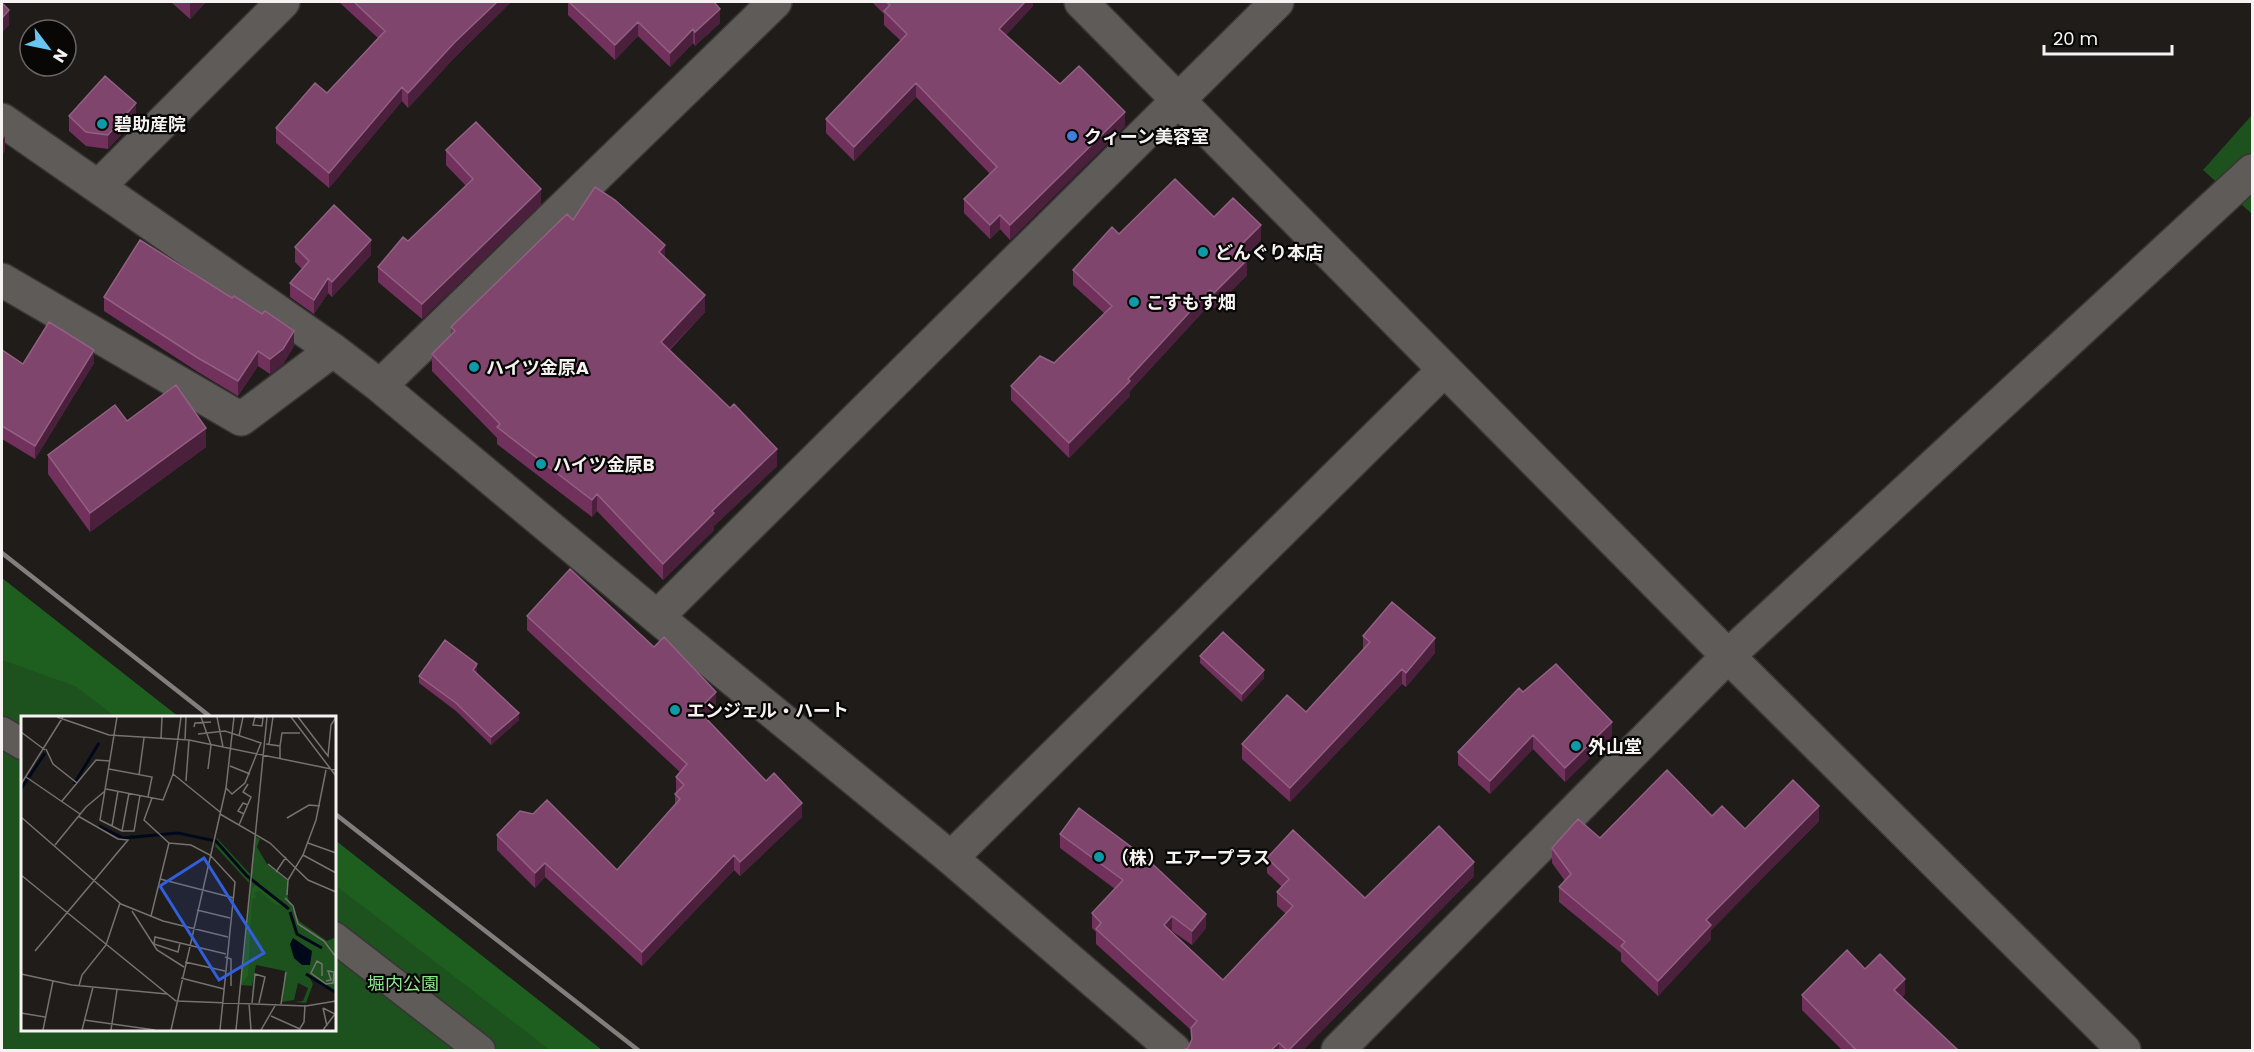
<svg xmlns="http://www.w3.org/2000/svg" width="2254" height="1052" font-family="Poppins,'Noto Sans JP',sans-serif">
	<rect width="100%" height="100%" fill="#1f1c1a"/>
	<path fill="#1d511e" d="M 2252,115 L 2252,214 L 2203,170 Z
		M 2,584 L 173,717 L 22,718 L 22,1030 L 334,1030 L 335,843 L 601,1050 L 2,1050 Z"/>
	<path fill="#1e5f20" d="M 2,578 L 179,717 L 116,717 L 75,686 L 2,660 Z
		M 335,840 L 602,1050 L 550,1050 L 335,885 Z"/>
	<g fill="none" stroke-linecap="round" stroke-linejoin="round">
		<g stroke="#383635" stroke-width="33">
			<path id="pedestrian" d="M 2,732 L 22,744
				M 334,937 L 480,1050"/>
		</g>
		<g stroke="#383635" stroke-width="36">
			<path id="minor" d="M 2,120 L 333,350 L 380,386 L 657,617 L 951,858 L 1174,1050
				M 99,186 L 283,2
				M 2,280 L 241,419 L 333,350
				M 380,386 L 775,2
				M 657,617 L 1277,2
				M 951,858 L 1444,370
				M 1338,1050 L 1728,656 L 2252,171"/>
		</g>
		<g stroke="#383635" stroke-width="36">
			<path id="tertiary" d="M 1081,2 L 1728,656 L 2124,1050"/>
		</g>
		<use href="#pedestrian" stroke="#5f5b59" stroke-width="30"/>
		<use href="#minor" stroke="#5f5b59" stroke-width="33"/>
		<use href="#tertiary" stroke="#5f5b59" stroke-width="33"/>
		<path stroke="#817e7d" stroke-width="4.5" d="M 2,553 L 212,718
			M 334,813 L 638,1050"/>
	</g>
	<path fill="#72315d" d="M 171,2 L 206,2 L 190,19 Z
		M 339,2 L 511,2 L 455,57 L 408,108 L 402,101 L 329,188 L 276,143 L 276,128 L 327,93 L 378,38 Z
		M 568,2 L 720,23 L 695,46 L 693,43 L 670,67 L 638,36 L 615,60 L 568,15 Z
		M 872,2 L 1033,2 L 1033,6 L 1006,35 L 1060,84 L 1125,126 L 1010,240 L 1000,229 L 990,239 L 964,213 L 964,199 L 990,174 L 916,97 L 854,161 L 826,133 L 826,119 L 901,41 L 884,25 L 884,14 Z
		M 69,116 L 136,118 L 108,149 L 86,146 L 69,131 Z
		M 446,150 L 541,204 L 422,319 L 378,282 L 378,267 L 408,241 L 466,186 L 446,165 Z
		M 1214,217 L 1261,240 L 1244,257 L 1247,275 L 1214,308 L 1210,304 L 1130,391 L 1130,396 L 1069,458 L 1011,400 L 1011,386 L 1054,363 L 1104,313 L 1073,285 L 1073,270 L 1119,234 Z
		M 573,220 L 665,258 L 705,312 L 670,350 L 777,466 L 714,526 L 714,530 L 663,580 L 597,511 L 592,517 L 497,444 L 497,438 L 432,371 L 432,354 L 451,335 L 451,327 Z
		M 295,247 L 371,255 L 332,297 L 328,293 L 314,314 L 290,297 L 290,283 L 302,269 L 295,262 Z
		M 104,297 L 294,346 L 283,364 L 270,374 L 258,366 L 238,396 L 198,372 L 104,311 Z
		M 2,350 L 23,364 L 94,363 L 35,459 L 2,439 Z
		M 127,421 L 206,447 L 90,532 L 48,474 L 48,455 Z
		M 527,616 L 716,707 L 705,718 L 766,781 L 802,817 L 740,876 L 734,870 L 642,966 L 545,877 L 535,888 L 497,850 L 497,835 L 617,870 L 675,806 L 675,794 L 676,792 L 676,777 L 680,772 L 527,630 Z
		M 1363,636 L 1435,653 L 1406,687 L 1402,684 L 1290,802 L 1242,759 L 1242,744 L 1306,712 L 1363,650 Z
		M 1200,656 L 1264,678 L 1242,702 L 1200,663 Z
		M 477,672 L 476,673 L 519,720 L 491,745 L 456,711 L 419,683 L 419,676 Z
		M 1523,692 L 1612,736 L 1565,782 L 1533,749 L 1490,794 L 1458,765 L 1458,752 Z
		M 1712,816 L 1745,829 L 1819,821 L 1711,930 L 1711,939 L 1658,996 L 1621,961 L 1621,953 L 1559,902 L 1559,887 L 1565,881 L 1552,863 L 1552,848 Z
		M 1060,834 L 1206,928 L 1192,945 L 1172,931 L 1171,931 L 1223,980 L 1286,914 L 1277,906 L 1277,892 L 1282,887 L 1267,873 L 1267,858 L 1365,898 L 1474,876 L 1303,1050 L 1184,1050 L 1188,1048 L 1191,1041 L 1191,1030 L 1096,944 L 1096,932 L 1092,928 L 1092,913 L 1115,889 L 1060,848 Z
		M 1865,969 L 1905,994 L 1901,998 L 1958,1050 L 1842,1050 L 1802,1010 L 1802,995 Z"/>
	<path fill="#4b203c" d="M 192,2 L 206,2 L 190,19 L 190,4 Z
		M 497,2 L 511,2 L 455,57 L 408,108 L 408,93 L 455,42 Z
		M 1025,2 L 1033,2 L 1033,6 L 999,43 L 999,29 Z
		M 720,9 L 720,23 L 695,46 L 695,32 Z
		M 9,10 L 9,25 L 2,33 L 2,18 Z
		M 638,22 L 638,36 L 615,60 L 615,45 Z
		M 693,29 L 693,43 L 670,67 L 670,53 Z
		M 916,83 L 916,97 L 854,161 L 854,147 Z
		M 402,87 L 402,101 L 329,188 L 329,173 Z
		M 136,103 L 136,118 L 108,149 L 108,135 Z
		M 1125,112 L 1125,126 L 1010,240 L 1010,225 Z
		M 5,136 L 5,151 L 2,156 L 2,141 Z
		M 541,189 L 541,204 L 422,319 L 422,304 Z
		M 1000,215 L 1000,229 L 990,239 L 990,225 Z
		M 1261,225 L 1261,240 L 1237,264 L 1237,249 Z
		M 371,240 L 371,255 L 332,297 L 332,282 Z
		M 665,245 L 665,261 L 659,252 Z
		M 1247,260 L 1247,275 L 1214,308 L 1214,293 Z
		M 328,278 L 328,293 L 314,314 L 314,300 Z
		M 1210,290 L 1210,304 L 1130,391 L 1130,396 L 1069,458 L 1069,443 Z
		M 705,295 L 705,312 L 661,358 L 661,342 Z
		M 294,331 L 294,346 L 283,364 L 270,374 L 270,359 Z
		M 94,350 L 94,363 L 35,459 L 35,446 Z
		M 258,351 L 258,366 L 238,396 L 238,381 Z
		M 206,428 L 206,447 L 90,532 L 90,513 Z
		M 777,449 L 777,466 L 714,526 L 714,530 L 663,580 L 663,564 L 712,511 Z
		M 597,494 L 597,511 L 592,517 L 592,500 Z
		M 1435,638 L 1435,653 L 1406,687 L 1406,673 Z
		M 477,664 L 477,672 L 473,678 L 473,670 Z
		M 1402,669 L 1402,684 L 1290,802 L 1290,788 Z
		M 1264,670 L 1264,678 L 1242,702 L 1242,694 Z
		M 716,692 L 716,707 L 698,725 L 698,710 Z
		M 519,713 L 519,720 L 491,745 L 491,737 Z
		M 1612,722 L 1612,736 L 1565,782 L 1565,768 Z
		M 1533,735 L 1533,749 L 1490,794 L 1490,781 Z
		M 802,803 L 802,817 L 740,876 L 740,862 Z
		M 1819,806 L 1819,821 L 1711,930 L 1711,939 L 1658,996 L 1658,981 L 1706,920 Z
		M 734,855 L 734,870 L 642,966 L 642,952 Z
		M 1474,862 L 1474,876 L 1303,1050 L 1289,1050 Z
		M 545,863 L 545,877 L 535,888 L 535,873 Z
		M 1206,914 L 1206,928 L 1192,945 L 1192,931 Z
		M 1172,916 L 1172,931 L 1164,939 L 1164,925 Z
		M 1905,979 L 1905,994 L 1894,1005 L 1894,990 Z
		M 1279,1043 L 1279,1050 L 1271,1050 Z"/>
	<path fill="#80456d" stroke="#926082" stroke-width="1.5" d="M 354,2 L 497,2 L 455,42 L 408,93 L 402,87 L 329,173 L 276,128 L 315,83 L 327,93 L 385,31 Z
		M 569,2 L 714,2 L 720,9 L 695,32 L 693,29 L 670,53 L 638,22 L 615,45 Z
		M 886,2 L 1025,2 L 999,29 L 1060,84 L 1079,66 L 1125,112 L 1010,225 L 1000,215 L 990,225 L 964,199 L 997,167 L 916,83 L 854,147 L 826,119 L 907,34 L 884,11 L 890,5 Z
		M 2,3 L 9,10 L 2,18 Z
		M 105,76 L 136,103 L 108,135 L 86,132 L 69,116 Z
		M 476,122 L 541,189 L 422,304 L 378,267 L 403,237 L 408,241 L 473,179 L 446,150 Z
		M 1175,179 L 1214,217 L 1233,198 L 1261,225 L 1237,249 L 1247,260 L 1214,293 L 1210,290 L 1128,379 L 1130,381 L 1069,443 L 1011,386 L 1040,356 L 1054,363 L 1112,306 L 1073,270 L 1112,227 L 1119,234 Z
		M 595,187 L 615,200 L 665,245 L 659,252 L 705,295 L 661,342 L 730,408 L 734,404 L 777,449 L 712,511 L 714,513 L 663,564 L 597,494 L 592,500 L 497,427 L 500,424 L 432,354 L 455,331 L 451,327 L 567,214 L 573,220 Z
		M 334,205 L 371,240 L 332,282 L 328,278 L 314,300 L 290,283 L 309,261 L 295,247 Z
		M 140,240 L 232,298 L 234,296 L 262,314 L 265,311 L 294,331 L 283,349 L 270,359 L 258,351 L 238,381 L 198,358 L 104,297 Z
		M 49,322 L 94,350 L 35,446 L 2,426 L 2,350 L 23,364 Z
		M 176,385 L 206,428 L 90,513 L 48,455 L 115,405 L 127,421 Z
		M 570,569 L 654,647 L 664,637 L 716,692 L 698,710 L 766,781 L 774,773 L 802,803 L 740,862 L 734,855 L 642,952 L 545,863 L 535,873 L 497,835 L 520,811 L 533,814 L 547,800 L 617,870 L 680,799 L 675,794 L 684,785 L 676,777 L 687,764 L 527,616 Z
		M 1392,602 L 1435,638 L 1406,673 L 1402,669 L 1290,788 L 1242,744 L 1287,695 L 1306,712 L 1370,642 L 1363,636 Z
		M 1223,632 L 1264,670 L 1242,694 L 1200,656 Z
		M 445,640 L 477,664 L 473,670 L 519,713 L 491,737 L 456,703 L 419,676 Z
		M 1556,664 L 1612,722 L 1565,768 L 1533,735 L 1490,781 L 1458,752 L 1519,688 L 1523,692 Z
		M 1667,770 L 1712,816 L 1722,806 L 1745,829 L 1793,780 L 1819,806 L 1706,920 L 1711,925 L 1658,981 L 1621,946 L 1625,942 L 1559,887 L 1571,874 L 1552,848 L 1578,819 L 1600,838 Z
		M 1079,808 L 1145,857 L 1206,914 L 1192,931 L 1172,916 L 1164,925 L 1223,980 L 1293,906 L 1277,892 L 1289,879 L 1267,858 L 1293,830 L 1365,898 L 1439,826 L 1474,862 L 1289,1050 L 1287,1050 L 1279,1043 L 1271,1050 L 1184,1050 L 1188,1048 L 1192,1039 L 1191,1028 L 1197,1021 L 1096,929 L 1101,923 L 1092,913 L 1123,880 L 1060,834 Z
		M 1847,950 L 1865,969 L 1880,954 L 1905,979 L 1894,990 L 1958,1050 L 1856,1050 L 1802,995 Z"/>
	<g fill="#0f9aa8" stroke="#080706" stroke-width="2">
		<circle cx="102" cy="124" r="6"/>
		<circle cx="1203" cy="252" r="6"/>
		<circle cx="1134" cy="302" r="6"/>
		<circle cx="474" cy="367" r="6"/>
		<circle cx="541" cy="464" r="6"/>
		<circle cx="675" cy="710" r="6"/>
		<circle cx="1576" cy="746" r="6"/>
		<circle cx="1099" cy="857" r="6"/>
	</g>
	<circle fill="#3f7fe0" stroke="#080706" stroke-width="2" cx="1072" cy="136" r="6"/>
	<g text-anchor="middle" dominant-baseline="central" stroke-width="4.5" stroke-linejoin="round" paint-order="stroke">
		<g font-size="18" font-weight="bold" fill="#f5f2f1" stroke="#080706" text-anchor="start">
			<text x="114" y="124">碧助産院</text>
			<text x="1084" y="136">クィーン美容室</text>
			<text x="1215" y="252">どんぐり本店</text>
			<text x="1146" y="302">こすもす畑</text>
			<text x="486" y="367">ハイツ金原A</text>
			<text x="553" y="464">ハイツ金原B</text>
			<text x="687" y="710">エンジェル・ハート</text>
			<text x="1588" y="746">外山堂</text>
			<text x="1111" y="857">（株）エアープラス</text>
		</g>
		<g font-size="18" fill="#8fe58d" stroke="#080706">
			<text x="403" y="983">堀内公園</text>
		</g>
	</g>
	<g transform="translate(21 716)">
		<rect width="315" height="315" fill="#1f1c1a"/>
		<path d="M 234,120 L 239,123 L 236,131 L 246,148 L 267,165 L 267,182 L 278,205 L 306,225 L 315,221 L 314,276 L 288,260 L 292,268 L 285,287 L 273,286 L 282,285 L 287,272 L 277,267 L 273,284 L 261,286 L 264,255 L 235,249 L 231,270 L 220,269 ZM 196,122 L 229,158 L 228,167 L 194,130 Z" fill="#1d511e"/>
		<path d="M 238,167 L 270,192 L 254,188 L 238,175 L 233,177 L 235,181 L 240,180 L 231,183 L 227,259 L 220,269 L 231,172 Z" fill="#1e5f20"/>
		<path d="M 272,222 L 291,235 L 289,249 L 281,249 L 273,242 L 269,228 Z" fill="#00091a"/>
		<path fill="none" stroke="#00091a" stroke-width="3" d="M 53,68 L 78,27M 0,73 L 24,37M 78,110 L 102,122 L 157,117 L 195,125 L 226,160 L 268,193M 269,196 L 276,218 L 301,232M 285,258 L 314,276"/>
		<path fill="none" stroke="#757270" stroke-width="1.5" d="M 36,1 L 88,19 L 168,24 L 315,54M 96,1 L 79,104 L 101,115M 180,1 L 190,29 L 187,53M 196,1 L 202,31M 242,1 L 242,2 L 241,10 L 232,9 L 234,1 L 242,2M 270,1 L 315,60M 277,1 L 307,40 L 310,9 L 315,1M 173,11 L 174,7 L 190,6M 0,16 L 24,34M 177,18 L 204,15 L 240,27 L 224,67 L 211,78 L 205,72M 218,20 L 222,1M 140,23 L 141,1M 164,24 L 165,1M 245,28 L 259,30 L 259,44M 248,28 L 252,1M 259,30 L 261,17 L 279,17M 25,33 L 32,48 L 56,67M 209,50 L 229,58M 88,53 L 131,61 L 127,81M 152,58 L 199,96M 118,59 L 123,22M 5,61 L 59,98M 165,65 L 168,24M 0,68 L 42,1M 85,73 L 142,84 L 152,58 L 160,1M 108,77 L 101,115 L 113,115 L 119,79M 131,82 L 123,104 L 148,127M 41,85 L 75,44 L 89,45M 199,98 L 249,127 L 287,164 L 315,176M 223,98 L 217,95 L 222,87 L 227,89M 0,101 L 100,188 L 142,205 L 207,221M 266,102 L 288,89 L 299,90M 218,109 L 230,81 L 222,76 L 227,68M 91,110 L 97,75M 148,127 L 170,129 L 189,139 L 214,166 L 199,314M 287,127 L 315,137M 34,129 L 65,91 L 84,75M 282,139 L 315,157M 247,148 L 267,164M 255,156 L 265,141M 0,159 L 155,285 L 285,290 L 315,285M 139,163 L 213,182M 266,179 L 267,164 L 282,139 L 295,104 L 305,54M 264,182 L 272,190 L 277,208 L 303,225 L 315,241M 176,194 L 209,202M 111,195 L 136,234 L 163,251M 130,200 L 148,127M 159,227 L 157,236 L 133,228 L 134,221 L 205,238M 14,235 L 107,124 L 97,123 L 57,100M 204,241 L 210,243 L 210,270M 164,246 L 204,255M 0,258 L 51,269 L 146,278M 301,260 L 301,248 L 296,245 L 290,257 L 305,268 L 312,267 L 313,256 L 307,255 L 310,264 L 305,265M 160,262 L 203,273M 58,270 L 61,259 L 85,229 L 99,187M 228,287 L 230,314M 231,287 L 234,258 L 244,261 L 238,287M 260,288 L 265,256M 302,292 L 314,298 L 302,314M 302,292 L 306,310M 0,297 L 24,301M 250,300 L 279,313M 63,304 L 134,314M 22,314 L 32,265M 61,314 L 72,271M 90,314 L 96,274M 150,314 L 205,72 L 213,1M 215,314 L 246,1M 240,314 L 255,288M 278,314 L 283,306 L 284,289"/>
		<path fill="#335eda" fill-opacity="0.15" stroke="#335eda" stroke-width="3" d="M 183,142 L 243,237 L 198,264 L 139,170 Z"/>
		<rect width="315" height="315" fill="none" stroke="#f5f2f1" stroke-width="3"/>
	</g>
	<rect width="2254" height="1052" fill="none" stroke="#f5f2f1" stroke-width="6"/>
	<g transform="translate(48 48) rotate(122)"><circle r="28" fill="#080706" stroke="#676564" stroke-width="1.5"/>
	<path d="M0-4.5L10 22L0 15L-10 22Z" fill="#68c4f0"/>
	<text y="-9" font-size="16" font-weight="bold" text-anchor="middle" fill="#f5f2f1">N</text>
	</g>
	<path d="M2044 45v9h128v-9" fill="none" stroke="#f5f2f1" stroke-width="3"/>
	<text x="2053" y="45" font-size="18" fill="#f5f2f1" stroke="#080706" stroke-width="4.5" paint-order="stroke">20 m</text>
</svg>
